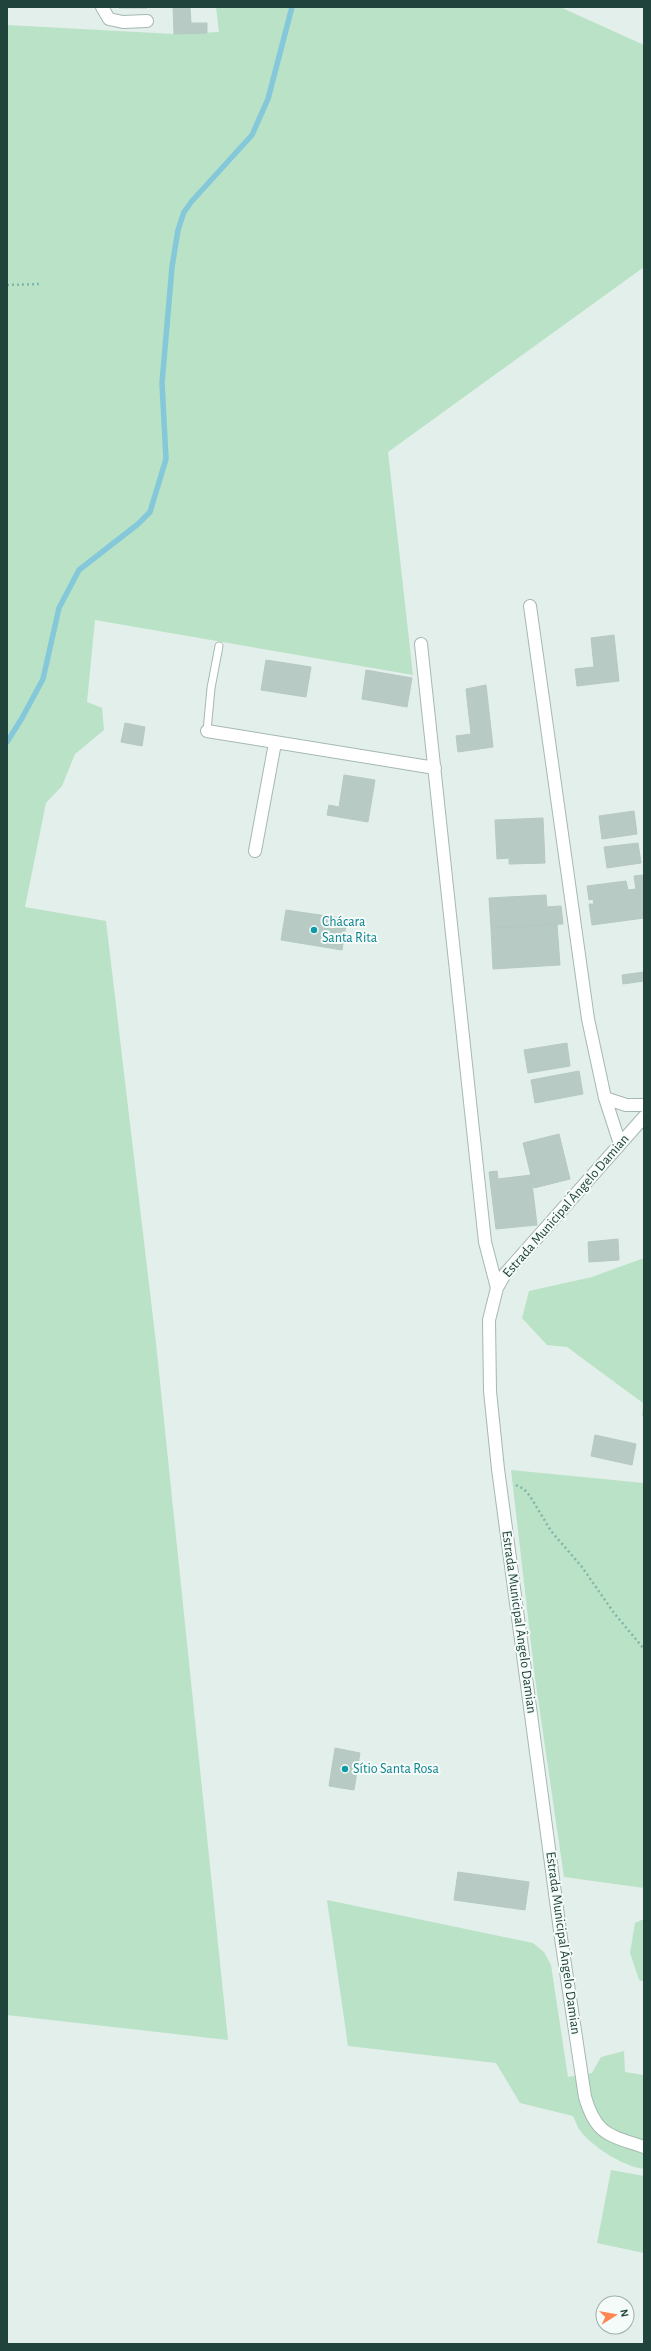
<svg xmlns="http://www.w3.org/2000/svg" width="651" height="2351" font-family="'Alegreya Sans',sans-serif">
	<rect width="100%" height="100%" fill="#e3efea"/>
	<path fill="#bae2c7" d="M 216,7 L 560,7 L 644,45 L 644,267 L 388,452 L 413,675 L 95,620 L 87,702 L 102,708 L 104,730 L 75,754 L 62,786 L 46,803 L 25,907 L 106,921 L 156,1343 L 228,2040 L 7,2015 L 7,25 L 174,34 L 219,32 Z
		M 644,1258 L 644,1417 L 642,1416 L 643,1403 L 567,1347 L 547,1345 L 522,1318 L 529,1291 L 592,1277 Z
		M 511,1470 L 644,1483 L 644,1888 L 564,1877 L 535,1678 Z
		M 327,1900 L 533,1943 L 544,1952 L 551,1965 L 568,2077 L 592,2073 L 601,2057 L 624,2051 L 625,2072 L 644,2075 L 644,2169 C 623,2166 596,2149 582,2133 C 578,2129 576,2122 573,2116 L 520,2103 L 496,2063 L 348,2046 Z
		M 644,1919 L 644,1982 L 639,1980 L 630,1953 L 635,1923 Z
		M 611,2170 L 644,2176 L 644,2253 L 597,2243 Z"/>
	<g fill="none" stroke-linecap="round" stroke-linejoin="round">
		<path stroke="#85c8da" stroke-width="5.5" d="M 7,742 L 22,718 L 43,679 L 59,608 L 79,570 L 138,524 L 150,512 L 166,459 L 162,383 L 172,267 L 178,230 L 184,212 L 192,201 L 252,135 L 268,99 L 292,7"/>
	</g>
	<path fill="#b8cac4" stroke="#b5c9c2" d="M 119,7 L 147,7 L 147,8 L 119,8 Z
		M 173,7 L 190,7 L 191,23 L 207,23 L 207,33 L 174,34 Z
		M 614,635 L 619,681 L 577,686 L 575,669 L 594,667 L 591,638 Z
		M 266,660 L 311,667 L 306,697 L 261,690 Z
		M 366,670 L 412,678 L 407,707 L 362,699 Z
		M 486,685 L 493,747 L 458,752 L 456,736 L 471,734 L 466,689 Z
		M 125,723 L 145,727 L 142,746 L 121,742 Z
		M 344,775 L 375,780 L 368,822 L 327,815 L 329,805 L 339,807 Z
		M 634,811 L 637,834 L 602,839 L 599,816 Z
		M 543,818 L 545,863 L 509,864 L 509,858 L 497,859 L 495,820 Z
		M 638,843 L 641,863 L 607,868 L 604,847 Z
		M 644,875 L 644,918 L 592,925 L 589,904 L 594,904 L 593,899 L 589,900 L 587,886 L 626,881 L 628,890 L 636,889 L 634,876 Z
		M 546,895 L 547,907 L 561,906 L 563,924 L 491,928 L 489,898 Z
		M 286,910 L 347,919 L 342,950 L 281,940 Z
		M 557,924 L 560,965 L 493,969 L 491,928 Z
		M 644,972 L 644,981 L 623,984 L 622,975 Z
		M 567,1043 L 570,1066 L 528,1073 L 524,1050 Z
		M 579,1071 L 583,1094 L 535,1103 L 531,1080 Z
		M 559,1134 L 570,1179 L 534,1188 L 523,1143 Z
		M 497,1171 L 498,1179 L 531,1175 L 537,1225 L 496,1229 L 489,1172 Z
		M 618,1239 L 619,1260 L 589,1262 L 588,1242 Z
		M 595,1435 L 636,1444 L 632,1465 L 591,1456 Z
		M 335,1748 L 360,1753 L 354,1790 L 329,1786 Z
		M 458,1872 L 529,1882 L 525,1910 L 454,1900 Z"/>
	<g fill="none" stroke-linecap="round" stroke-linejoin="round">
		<g stroke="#a5b8b2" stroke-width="9">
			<path id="lane" d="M 207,731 L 211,688 L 219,646"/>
		</g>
		<g stroke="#a5b8b2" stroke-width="14">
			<path id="street" d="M 102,7 L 109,19 L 123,22 L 147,21
				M 530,606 L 588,1019 L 605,1098 L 620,1144
				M 421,644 L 485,1242 L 497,1288
				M 207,731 L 435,768
				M 255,851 L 275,743
				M 605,1098 L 626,1105 L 644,1105
				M 644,1117 L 505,1274 L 497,1288 L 489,1320 L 490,1391 L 498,1469 L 561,1938 L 585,2097 C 596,2135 609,2135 644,2147"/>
		</g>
		<path stroke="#80b6a8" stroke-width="2.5" stroke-dasharray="2 3" stroke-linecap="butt" d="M 7,285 L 40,284
			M 516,1485 L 524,1489 L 530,1496 L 551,1531 L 582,1567 L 614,1613 L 644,1649"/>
		<use href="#lane" stroke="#fff" stroke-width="7"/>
		<use href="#street" stroke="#fff" stroke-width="12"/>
	</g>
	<g fill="#0f9aa8" stroke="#f5fbf8" stroke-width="1.5">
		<circle cx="314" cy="930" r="4"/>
		<circle cx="345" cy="1769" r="4"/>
	</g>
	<g text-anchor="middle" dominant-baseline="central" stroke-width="4" stroke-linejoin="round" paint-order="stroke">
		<g font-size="14" fill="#0d838f" stroke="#f5fbf8" text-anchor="start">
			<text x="322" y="922">Chácara<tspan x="322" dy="16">Santa Rita</tspan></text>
			<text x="353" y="1769">Sítio Santa Rosa</text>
		</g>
		<g font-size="14" fill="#20433c" stroke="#f5fbf8">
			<text transform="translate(566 1206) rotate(-49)">Estrada Municipal Ângelo Damian</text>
			<text transform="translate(519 1622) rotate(82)">Estrada Municipal Ângelo Damian</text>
			<text transform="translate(563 1943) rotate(82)">Estrada Municipal Ângelo Damian</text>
		</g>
	</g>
	<rect width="651" height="2351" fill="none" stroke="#20433c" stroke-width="16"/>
	<g transform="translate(615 2315) rotate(79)"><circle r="19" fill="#f5fbf8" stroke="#a0b1ad"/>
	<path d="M0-3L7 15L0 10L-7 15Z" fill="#ff8651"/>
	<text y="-6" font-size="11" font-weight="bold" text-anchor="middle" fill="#20433c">N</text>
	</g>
</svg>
